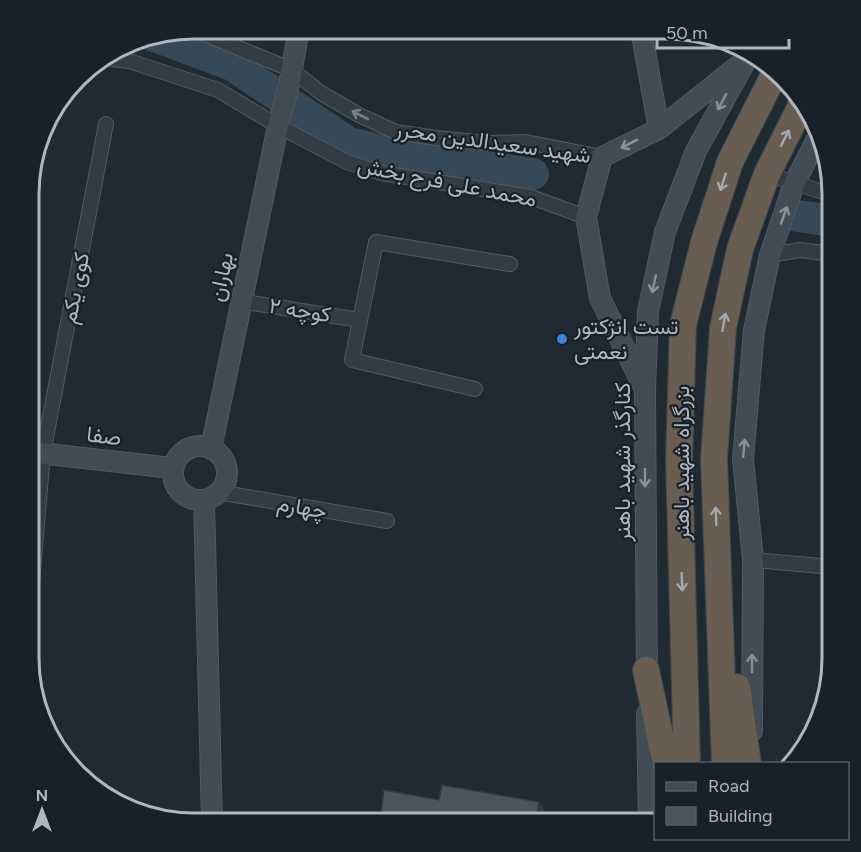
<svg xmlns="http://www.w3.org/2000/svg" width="861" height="852" font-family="Figtree,Vazirmatn,sans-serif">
	<rect width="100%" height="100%" fill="#202a33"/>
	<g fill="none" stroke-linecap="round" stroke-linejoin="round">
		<path stroke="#354959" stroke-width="32" d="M 152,35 L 232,65 L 349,143 L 393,153 L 533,174
			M 791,215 L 832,221"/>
		<g stroke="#515a62" stroke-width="16">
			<path id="street" d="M 193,29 L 292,70 L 321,93 L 359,115 L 396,132 L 436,138 L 486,143 L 526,142 L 602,157
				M 104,58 L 129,61 L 218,90 L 278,126 L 347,162 L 381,173 L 531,197 L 586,217
				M 767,174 L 832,195
				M 770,255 L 800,250 L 832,254
				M 240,301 L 359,320
				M 475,389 L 352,360 L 376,242 L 510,264
				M 218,492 L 387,521
				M 753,560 L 832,567
				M 29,618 L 43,453 L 106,124"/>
		</g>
		<g stroke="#515a62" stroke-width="22">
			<path id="secondary" d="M 641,30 L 659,129
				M 644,388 L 600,298 L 586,217 L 602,157 L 659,129 L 738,66
				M173 473a27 27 0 1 1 54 0a27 27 0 1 1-54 0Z
				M 211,449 L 278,126 L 290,80 L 299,29
				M 30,452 L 172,468
				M 204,500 L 212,823
				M 647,684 L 645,391 L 648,311 L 665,232 L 696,151 L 751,51
				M 647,714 L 649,823
				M 752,731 L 753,560 L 743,459 L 754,330 L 770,255 L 794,184 L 816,141"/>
		</g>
		<g stroke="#3e474e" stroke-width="28">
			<path id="highway" d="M 646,670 L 666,764
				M 737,687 L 748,764
				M 687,764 L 679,461 L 683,325 L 704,242 L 730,162 L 775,73
				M 725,764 L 714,459 L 723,328 L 740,249 L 767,174 L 802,104"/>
		</g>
		<use href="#street" stroke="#333c44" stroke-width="14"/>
		<use href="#secondary" stroke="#414c56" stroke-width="20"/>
		<use href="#highway" stroke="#695c51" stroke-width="26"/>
	</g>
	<path fill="#3e4952" d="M 539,802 L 546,813 L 544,823 L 387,823 L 381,813 Z"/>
	<path fill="#323c42" d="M 539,802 L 546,813 L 544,823 L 535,823 Z
		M 478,816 L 483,823 L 477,823 Z"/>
	<path fill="#48555f" stroke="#323c42" stroke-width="1.5" d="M 442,785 L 539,802 L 535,823 L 521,823 L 478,816 L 477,823 L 436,823 L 381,813 L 384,790 L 439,800 Z"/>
	<defs><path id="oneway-shaft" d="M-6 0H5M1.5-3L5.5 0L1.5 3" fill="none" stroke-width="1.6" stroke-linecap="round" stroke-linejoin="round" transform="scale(1.5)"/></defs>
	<g stroke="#87929c">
		<use href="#oneway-shaft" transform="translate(722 102) rotate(118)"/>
		<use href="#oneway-shaft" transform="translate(629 144) rotate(153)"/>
		<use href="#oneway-shaft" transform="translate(784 215) rotate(-71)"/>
		<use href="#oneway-shaft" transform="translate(654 284) rotate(102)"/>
		<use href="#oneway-shaft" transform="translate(744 448) rotate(-85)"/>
		<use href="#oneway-shaft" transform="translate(645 478) rotate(90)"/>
		<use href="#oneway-shaft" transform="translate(752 663) rotate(-90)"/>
	</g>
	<use stroke="#768089" href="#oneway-shaft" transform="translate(360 115) rotate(-153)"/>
	<g stroke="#a3a9b0">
		<use href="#oneway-shaft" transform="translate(785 138) rotate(-63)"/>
		<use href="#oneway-shaft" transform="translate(723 182) rotate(108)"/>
		<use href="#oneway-shaft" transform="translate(724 322) rotate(-80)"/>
		<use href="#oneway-shaft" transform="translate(716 516) rotate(-92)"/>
		<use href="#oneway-shaft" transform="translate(682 582) rotate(88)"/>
	</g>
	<circle fill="#3f7fe0" stroke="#192128" stroke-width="2" cx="562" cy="339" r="6"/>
	<g text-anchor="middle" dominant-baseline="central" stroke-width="4.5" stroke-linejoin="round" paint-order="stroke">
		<g font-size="22" fill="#adb7c1" stroke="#192128">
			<text transform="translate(493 142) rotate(8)">شهید سعیدالدین محرر</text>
			<text transform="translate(447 182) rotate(11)">محمد علی فرح بخش</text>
			<text transform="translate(221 277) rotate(-78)">بهاران</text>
			<text transform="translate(75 288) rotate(-79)">کوی یکم</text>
			<text transform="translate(300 310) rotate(9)">کوچه ۲</text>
			<text transform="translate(104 436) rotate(7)">صفا</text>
			<text transform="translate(622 462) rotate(-90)">کنارگذر شهید باهنر</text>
			<text transform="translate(681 463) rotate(-90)">بزرگراه شهید باهنر</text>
			<text transform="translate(302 507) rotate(10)">چهارم</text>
		</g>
		<g font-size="22" fill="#adb7c1" stroke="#192128" text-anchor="start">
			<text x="574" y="326">تست انژکتور<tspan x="574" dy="25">نعمتی</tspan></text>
		</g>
	</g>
	<path d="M0 0H861V852H0ZM194 39H667A155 155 0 0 1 822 194V658A155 155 0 0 1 667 813H194A155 155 0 0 1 39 658V194A155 155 0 0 1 194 39Z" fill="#192128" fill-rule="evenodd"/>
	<path fill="none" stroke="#adb7c1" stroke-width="3" d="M194 39H667A155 155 0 0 1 822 194V658A155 155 0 0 1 667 813H194A155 155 0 0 1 39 658V194A155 155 0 0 1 194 39Z"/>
	<rect x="654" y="762" width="195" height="78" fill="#192128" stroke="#545d65" stroke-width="1.5"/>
	<rect x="666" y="782" width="30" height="9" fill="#414c56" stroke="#545d65" stroke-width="1.5"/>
	<text x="708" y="792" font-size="18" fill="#adb7c1">Road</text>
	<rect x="666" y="807" width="30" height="18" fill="#48555f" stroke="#545d65" stroke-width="1.5"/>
	<text x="708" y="822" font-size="18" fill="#adb7c1">Building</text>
	<g transform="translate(42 810)" stroke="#192128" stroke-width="4.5" paint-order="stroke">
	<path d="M0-4.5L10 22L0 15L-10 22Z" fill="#adb7c1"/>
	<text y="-9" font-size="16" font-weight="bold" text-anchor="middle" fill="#adb7c1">N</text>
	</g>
	<path d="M657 39v9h132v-9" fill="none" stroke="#adb7c1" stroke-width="3"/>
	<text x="666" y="39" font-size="18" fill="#adb7c1" stroke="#192128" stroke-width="4.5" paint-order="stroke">50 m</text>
</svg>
